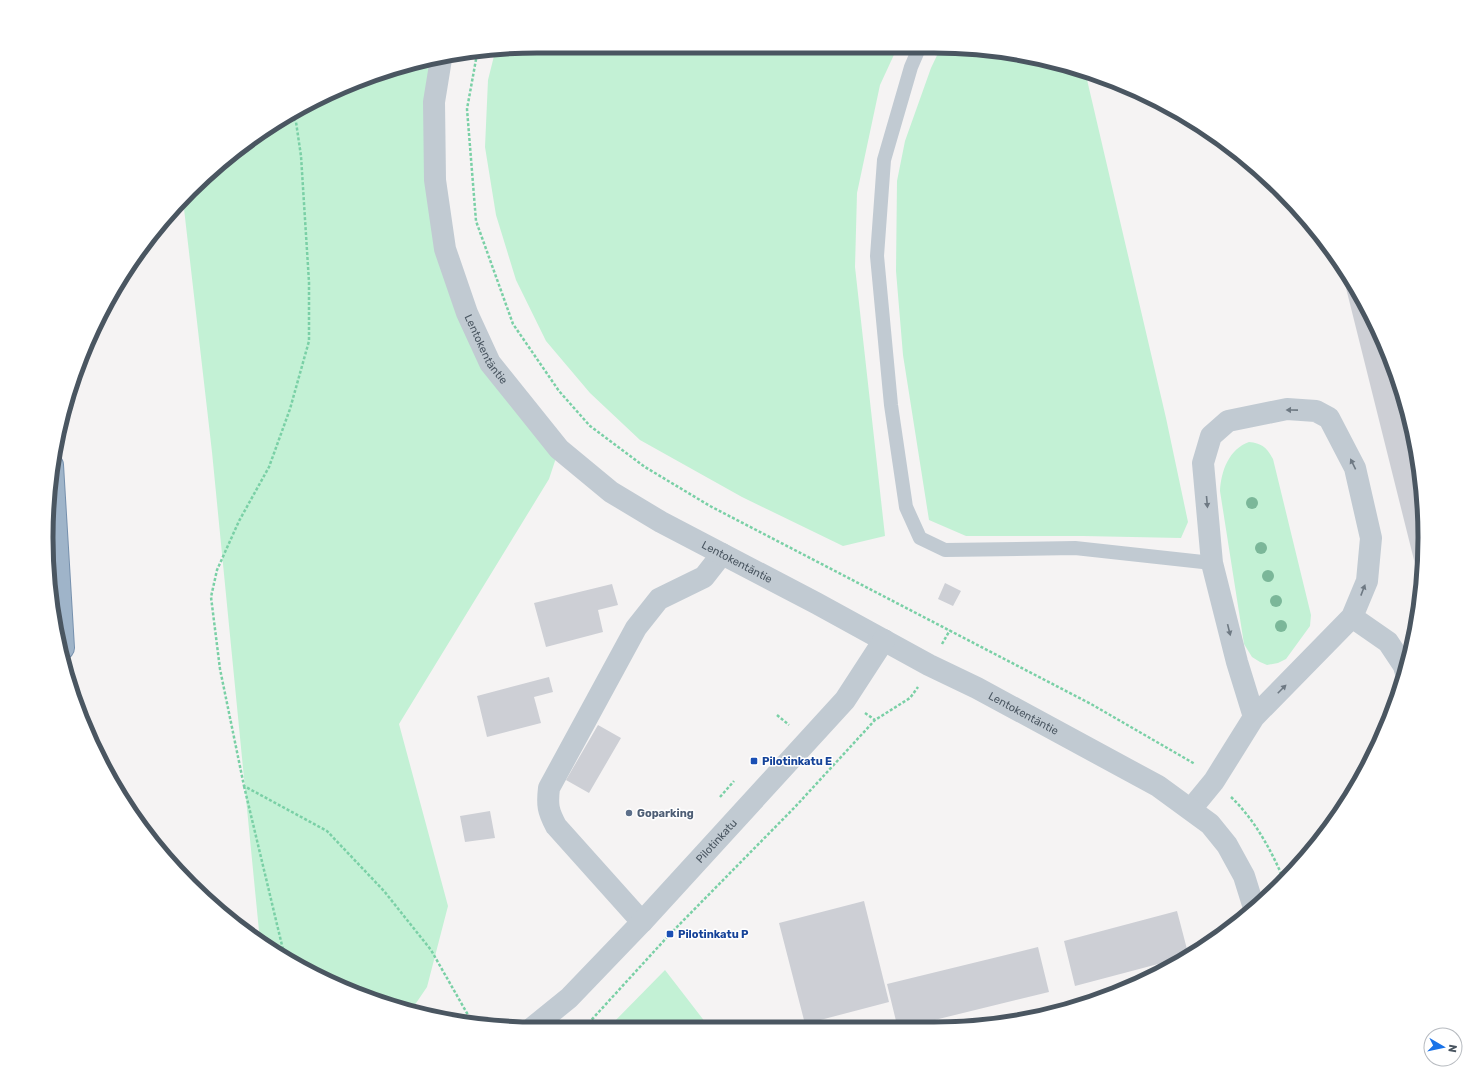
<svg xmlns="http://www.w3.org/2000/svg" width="1471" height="1075" font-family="Rubik,sans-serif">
	<rect width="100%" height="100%" fill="#f5f3f3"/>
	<path fill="#c3f1d5" d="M 538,46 L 898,46 L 880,85 L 857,193 L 855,267 L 885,536 L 843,546 L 742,497 L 640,440 L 590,393 L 546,341 L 516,280 L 496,215 L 485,147 L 488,80 L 495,52 Z
		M 941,47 L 1060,63 L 1085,71 L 1166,418 L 1188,522 L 1181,538 L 1083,536 L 966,536 L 929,520 L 903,355 L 896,271 L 897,181 L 905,141 L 931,68 Z
		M 441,59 L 435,180 L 467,313 L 559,449 L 549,479 L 399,724 L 448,906 L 427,987 L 410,1012 L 292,963 L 260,941 L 212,452 L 183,200 L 265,129 L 349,84 L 410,63 Z
		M 1249,442 C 1262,443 1267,448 1273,459 L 1311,615 L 1310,626 L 1286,659 L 1278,663 L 1267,665 L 1260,662 L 1252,657 L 1244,644 L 1220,491 C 1221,471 1229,449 1249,442 Z
		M 665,970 L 709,1027 L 609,1027 Z"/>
	<path fill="#cdcfd5" d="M 1340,264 L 1374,320 L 1408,410 L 1424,505 L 1421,588 Z
		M 945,583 L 961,591 L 953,606 L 938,599 Z
		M 612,584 L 618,605 L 598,610 L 603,632 L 546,647 L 534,603 Z
		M 549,677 L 553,692 L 534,697 L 541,723 L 487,737 L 477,696 Z
		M 598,725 L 621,738 L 589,793 L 566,780 Z
		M 490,811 L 495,838 L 465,842 L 460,816 Z
		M 864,901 L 889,1002 L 805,1024 L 779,923 Z
		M 1177,911 L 1188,953 L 1177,959 L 1075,986 L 1064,941 Z
		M 1038,947 L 1049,992 L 914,1025 L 897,1025 L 887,984 Z"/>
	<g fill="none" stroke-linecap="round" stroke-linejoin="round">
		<g stroke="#7690ad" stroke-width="24">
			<path id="trunk" d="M 52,465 L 63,648"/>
		</g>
		<path stroke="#7ad0a6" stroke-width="2.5" stroke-dasharray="3 2" stroke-linecap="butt" d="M 477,54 L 467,109 L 476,221 L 513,324 L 559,391 L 590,426 L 645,467 L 710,506 L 1091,704 L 1195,764
			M 291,114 L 296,122 L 301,156 L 309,282 L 309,341 L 290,409 L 269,467 L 239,521 L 217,570 L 211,597 L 220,669 L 244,786 L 327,831 L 384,891 L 431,950 L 472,1022
			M 942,644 L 950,630
			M 865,713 L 875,720
			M 777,715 L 789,725
			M 244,786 L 285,958
			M 720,797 L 734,781
			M 1231,797 C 1255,820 1271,850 1284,880
			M 585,1027 L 670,934 L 795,807 L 875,720 L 910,698 L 918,687"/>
		<path stroke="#c1cad2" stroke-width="14" d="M 920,46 L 911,67 L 884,160 L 877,256 L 891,405 L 906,507 L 920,538 L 945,550 L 1075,548 L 1212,563"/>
		<path stroke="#c1cad2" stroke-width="22" d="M 1352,617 L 1388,642 L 1404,666 L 1405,670
			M 1191,809 L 1214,781 L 1254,717 L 1352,617 L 1367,581 L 1371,538 L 1355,468 L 1329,418 L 1316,411 L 1287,409 L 1228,421 L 1211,436 L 1203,463 L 1212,563 L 1237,662 L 1254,717
			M 642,922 L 556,826 C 548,811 547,805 549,788 L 636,628 L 659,599 L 704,577 L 722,554"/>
		<g stroke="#c1cad2" stroke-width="22">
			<path id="s1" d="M 441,59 L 434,102 L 435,180 L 445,249 L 467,313 L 490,363 L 559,449 L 611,492 L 661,522 L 816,603 L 929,665 L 977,688 L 1158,786 L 1210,824 L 1227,845 L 1244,876 L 1254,908"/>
			<path id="s2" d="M 532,1028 L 569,998 L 642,922 L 845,700 L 884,640"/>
		</g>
		<use href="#trunk" stroke="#9fb4c9" stroke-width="22"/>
	</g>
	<g fill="#7bb799">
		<circle cx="1252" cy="503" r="6"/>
		<circle cx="1261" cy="548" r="6"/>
		<circle cx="1268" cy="576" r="6"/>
		<circle cx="1276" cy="601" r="6"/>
		<circle cx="1281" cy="626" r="6"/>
	</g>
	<defs><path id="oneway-solid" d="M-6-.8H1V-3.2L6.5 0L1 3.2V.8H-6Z"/></defs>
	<g fill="#6e7983">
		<use href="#oneway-solid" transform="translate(1292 410) rotate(-179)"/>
		<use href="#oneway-solid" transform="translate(1353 464) rotate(-116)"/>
		<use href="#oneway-solid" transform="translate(1207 502) rotate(85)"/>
		<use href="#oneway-solid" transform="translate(1363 590) rotate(-69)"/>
		<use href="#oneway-solid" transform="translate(1229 630) rotate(76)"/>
		<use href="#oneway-solid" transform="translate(1282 689) rotate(-45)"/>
	</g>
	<g fill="#1a4fb4" stroke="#fff" stroke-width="1.5">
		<rect x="750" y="757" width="8" height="8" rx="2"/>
		<rect x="666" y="930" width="8" height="8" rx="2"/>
	</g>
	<circle fill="#5c6f8a" stroke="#fff" stroke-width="1.5" cx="629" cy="813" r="4"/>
	<g text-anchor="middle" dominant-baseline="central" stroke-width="3" stroke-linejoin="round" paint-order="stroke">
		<g font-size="11" fill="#4a5661" stroke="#fff">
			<text stroke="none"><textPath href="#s1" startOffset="300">Lentokentäntie</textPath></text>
			<text stroke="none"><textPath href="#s1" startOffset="636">Lentokentäntie</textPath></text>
			<text stroke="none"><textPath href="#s1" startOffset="960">Lentokentäntie</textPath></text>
			<text stroke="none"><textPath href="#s2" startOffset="263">Pilotinkatu</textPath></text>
		</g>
		<g font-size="11" font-weight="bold" fill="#164399" stroke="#fff" text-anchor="start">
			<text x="762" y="761">Pilotinkatu E</text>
			<text x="678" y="934">Pilotinkatu P</text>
		</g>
		<g font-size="11" font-weight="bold" fill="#4e5e75" stroke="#fff" text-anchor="start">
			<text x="637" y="813">Goparking</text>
		</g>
	</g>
	<path d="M0 0H1471V1075H0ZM537 53H934A484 484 0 0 1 1418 537V538A484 484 0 0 1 934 1022H537A484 484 0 0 1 53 538V537A484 484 0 0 1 537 53Z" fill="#fff" fill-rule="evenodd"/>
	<path fill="none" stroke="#4a5661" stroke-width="5" d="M537 53H934A484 484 0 0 1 1418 537V538A484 484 0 0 1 934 1022H537A484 484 0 0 1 53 538V537A484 484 0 0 1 537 53Z"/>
	<g transform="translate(1443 1047) rotate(99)"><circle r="19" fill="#ffffff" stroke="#b7bbc0"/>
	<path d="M0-3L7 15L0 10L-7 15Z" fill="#1a73e8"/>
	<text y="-6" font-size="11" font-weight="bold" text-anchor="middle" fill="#4a5661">N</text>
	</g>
</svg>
